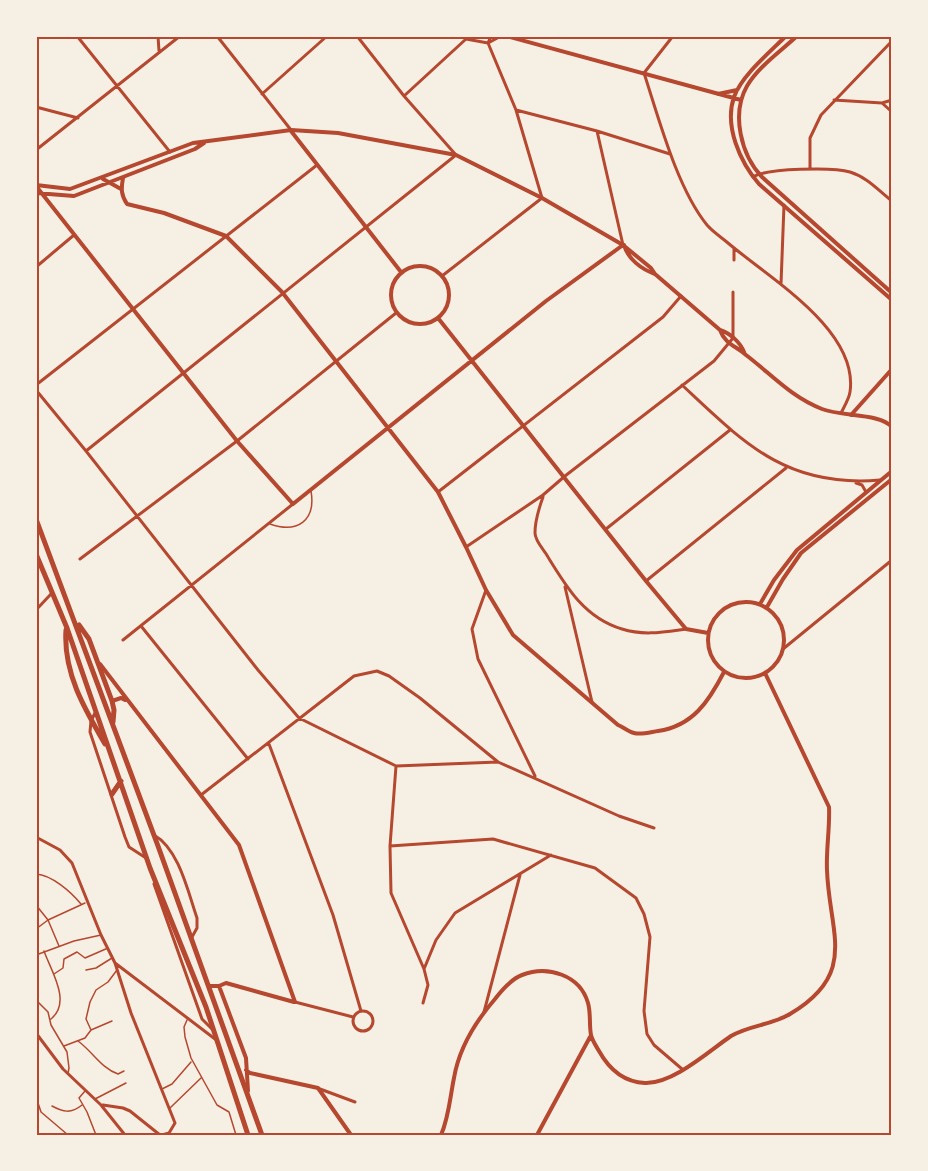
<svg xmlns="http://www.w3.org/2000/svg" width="928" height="1171" font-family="'Fira Sans',sans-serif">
	<rect width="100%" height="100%" fill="#f6efe4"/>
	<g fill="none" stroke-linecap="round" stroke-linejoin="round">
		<path stroke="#b5482f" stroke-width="1.5" d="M 270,524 C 298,534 316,520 311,491
			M 36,874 C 52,875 71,892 81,904
			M 36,905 L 48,920 L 59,946
			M 36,929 L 48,920 L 85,903
			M 44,951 C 51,971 72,1002 51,1019
			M 36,955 L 74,941 L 101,935
			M 86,970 L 96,968 L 112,958
			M 54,974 L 63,968 L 64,959 L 77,952 L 85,958 L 108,948
			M 36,1000 L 48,1012 L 51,1025 L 67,1052 L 69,1068 L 68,1073
			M 187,1020 L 184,1027 L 185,1037 L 191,1058 L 217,1105 L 229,1112 L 236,1135
			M 91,1030 L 86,1019 L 90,1002 L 96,990 L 108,982 L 117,970
			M 78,1041 C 93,1052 101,1068 118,1074 L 124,1071
			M 64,1046 L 85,1038 L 91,1030 L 112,1021
			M 162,1089 L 172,1084 L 191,1062
			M 85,1091 L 79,1098 L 87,1112 L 96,1135
			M 36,1097 L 41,1112 L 68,1135
			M 95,1099 L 126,1083
			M 52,1106 C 63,1112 71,1114 82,1105
			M 170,1108 L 201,1078"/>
		<path stroke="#b5482f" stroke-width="3" d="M 77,36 L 170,152
			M 158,36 L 159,51
			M 217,36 L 291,130
			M 673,36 L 644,73 C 659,119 677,188 707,225 C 713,232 721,237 728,243 C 769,278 859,330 850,392 C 849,399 844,407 841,413
			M 490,42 L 501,36
			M 262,94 L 327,36
			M 404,96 L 466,39 L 488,43
			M 834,100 L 882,103 L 892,100
			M 882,103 L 892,112
			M 36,107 L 78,118
			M 516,110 L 597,131 L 670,154
			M 597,131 L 623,245
			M 36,150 L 180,36
			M 810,169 L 810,138 L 821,115 L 892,41
			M 753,177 C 766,168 834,167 850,172 C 867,177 879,191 892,201
			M 734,248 L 734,260
			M 36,267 L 74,235
			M 442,276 L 542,198 L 516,110 L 488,43 L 491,36
			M 781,284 L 784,205
			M 36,385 L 317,165
			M 682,385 C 745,444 787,488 880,480
			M 36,390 L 86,451 L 258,670 L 299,718 L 396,766 L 498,762
			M 86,451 L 456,155 L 404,96 L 357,36
			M 856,483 L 862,485 L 866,492
			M 438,492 L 663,317 L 681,296
			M 543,497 C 539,508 535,521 535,533 C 535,541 544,550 548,557 C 567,588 585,618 622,629 C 644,636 664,632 686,629
			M 606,529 L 730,430
			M 466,547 L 543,495 L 565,476 L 714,361 L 733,338 L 733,292
			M 80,559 L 237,441 L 396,313
			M 646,581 L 786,468
			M 565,587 L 592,702
			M 486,590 L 472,629 L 478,659 L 535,776
			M 36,610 L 51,594
			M 141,626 L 248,759
			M 123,640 L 293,504
			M 783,649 L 892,560
			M 95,713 L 91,721 L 90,732 L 125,837 L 129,847 L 146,858
			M 269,744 L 333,915 L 361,1011
			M 396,766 L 390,846 L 391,893 L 424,969 L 428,985 L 423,1003
			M 201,795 L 354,676 L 377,671 L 389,676 L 420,698 L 498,762 L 619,816 L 654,828
			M 154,835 C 179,849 188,892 197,918 L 197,928 L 192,937
			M 36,837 L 60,850 L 72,863 L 101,935 L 115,963 L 215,1039
			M 390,846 L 493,839 L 595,868 L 636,898 L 644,914 L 650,937 L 644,1011 L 647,1034 L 654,1045 L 682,1069
			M 154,884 L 202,1019 L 213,1030
			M 115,963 L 131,1013 L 175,1123 L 169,1133 L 162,1135
			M 424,969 L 436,940 L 455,913 L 551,855
			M 295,1002 L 353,1017
			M353 1021a10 10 0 1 1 20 0a10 10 0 1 1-20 0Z
			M 484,1012 L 520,875
			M 36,1033 L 63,1069 L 101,1105 L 125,1135
			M 320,1089 L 355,1102
			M 103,1105 L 123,1108 L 130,1111 L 160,1135"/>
		<path stroke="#b5482f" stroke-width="4" d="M 506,36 L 741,100
			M 786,36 C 770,52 742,75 734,97 C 724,126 740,162 759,184 L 892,300
			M 797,36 C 781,51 759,66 747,86 C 731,114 741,155 762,177 L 892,293
			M 718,94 L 737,90
			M 291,131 L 401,272
			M 123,178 C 121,189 121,195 127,204 L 164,213 L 226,236 L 282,292 L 438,492 L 466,547 L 486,590 L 513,635 L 618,725 C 623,727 629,732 634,733 C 641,735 651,732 658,731 C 693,726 709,701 724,672
			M 103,179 L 121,189
			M 36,185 L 70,189 L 193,143 L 291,130 L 338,133 L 456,155 L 542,198 L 623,245 L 651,268 L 655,274
			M 36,186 L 237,441 L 293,504 L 546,301 L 623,245
			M 36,193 L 74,196 L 195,149 L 204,143
			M 624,245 C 628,259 641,269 655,274 L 720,330 C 730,333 740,342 744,352
			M391 295a29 29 0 1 1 58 0a29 29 0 1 1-58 0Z
			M 438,318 L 646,581 L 686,629 L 708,633
			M 720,330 C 725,344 736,346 746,355 C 771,374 791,397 822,409 C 842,417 880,413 892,427
			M 851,415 L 892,369
			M708 640a38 38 0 1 1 76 0a38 38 0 1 1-76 0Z
			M 760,604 L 774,580 L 797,550 L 892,471
			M 767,607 L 783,579 L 801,553 L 892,479
			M 100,664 L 239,845 L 295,1002
			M 112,701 L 121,698 L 125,700
			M 209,986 L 219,986 L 226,983 L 294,1002
			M 219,986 L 246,1058 L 248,1091
			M 246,1070 L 250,1073 L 318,1088 L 351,1135
			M 441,1135 C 449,1117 450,1097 454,1078 C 459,1048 476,1021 495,999 C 502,990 511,979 522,975 C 548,965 580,975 588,1003 C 591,1013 589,1025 591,1035 C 592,1040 596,1046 599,1051 C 609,1069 623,1082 645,1083 C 673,1084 709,1051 731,1036 C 750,1025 772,1025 790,1014 C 859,973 829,933 827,870 C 826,849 830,828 829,807 L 765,673
			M 537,1135 L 590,1037"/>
		<path stroke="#b5482f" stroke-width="5" d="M 36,519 L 158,846 L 262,1135
			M 36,554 L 67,628 L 150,868 L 206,1007 L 248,1135
			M 79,625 L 89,639 L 112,701 L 114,710 L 113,722
			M 66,630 C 63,672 84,708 105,744
			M 112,794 L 121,781"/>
	</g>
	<rect width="928" height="1171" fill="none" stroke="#f6efe4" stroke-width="75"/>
	<rect x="38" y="38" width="852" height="1096" fill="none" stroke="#b5482f" stroke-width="2"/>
</svg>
